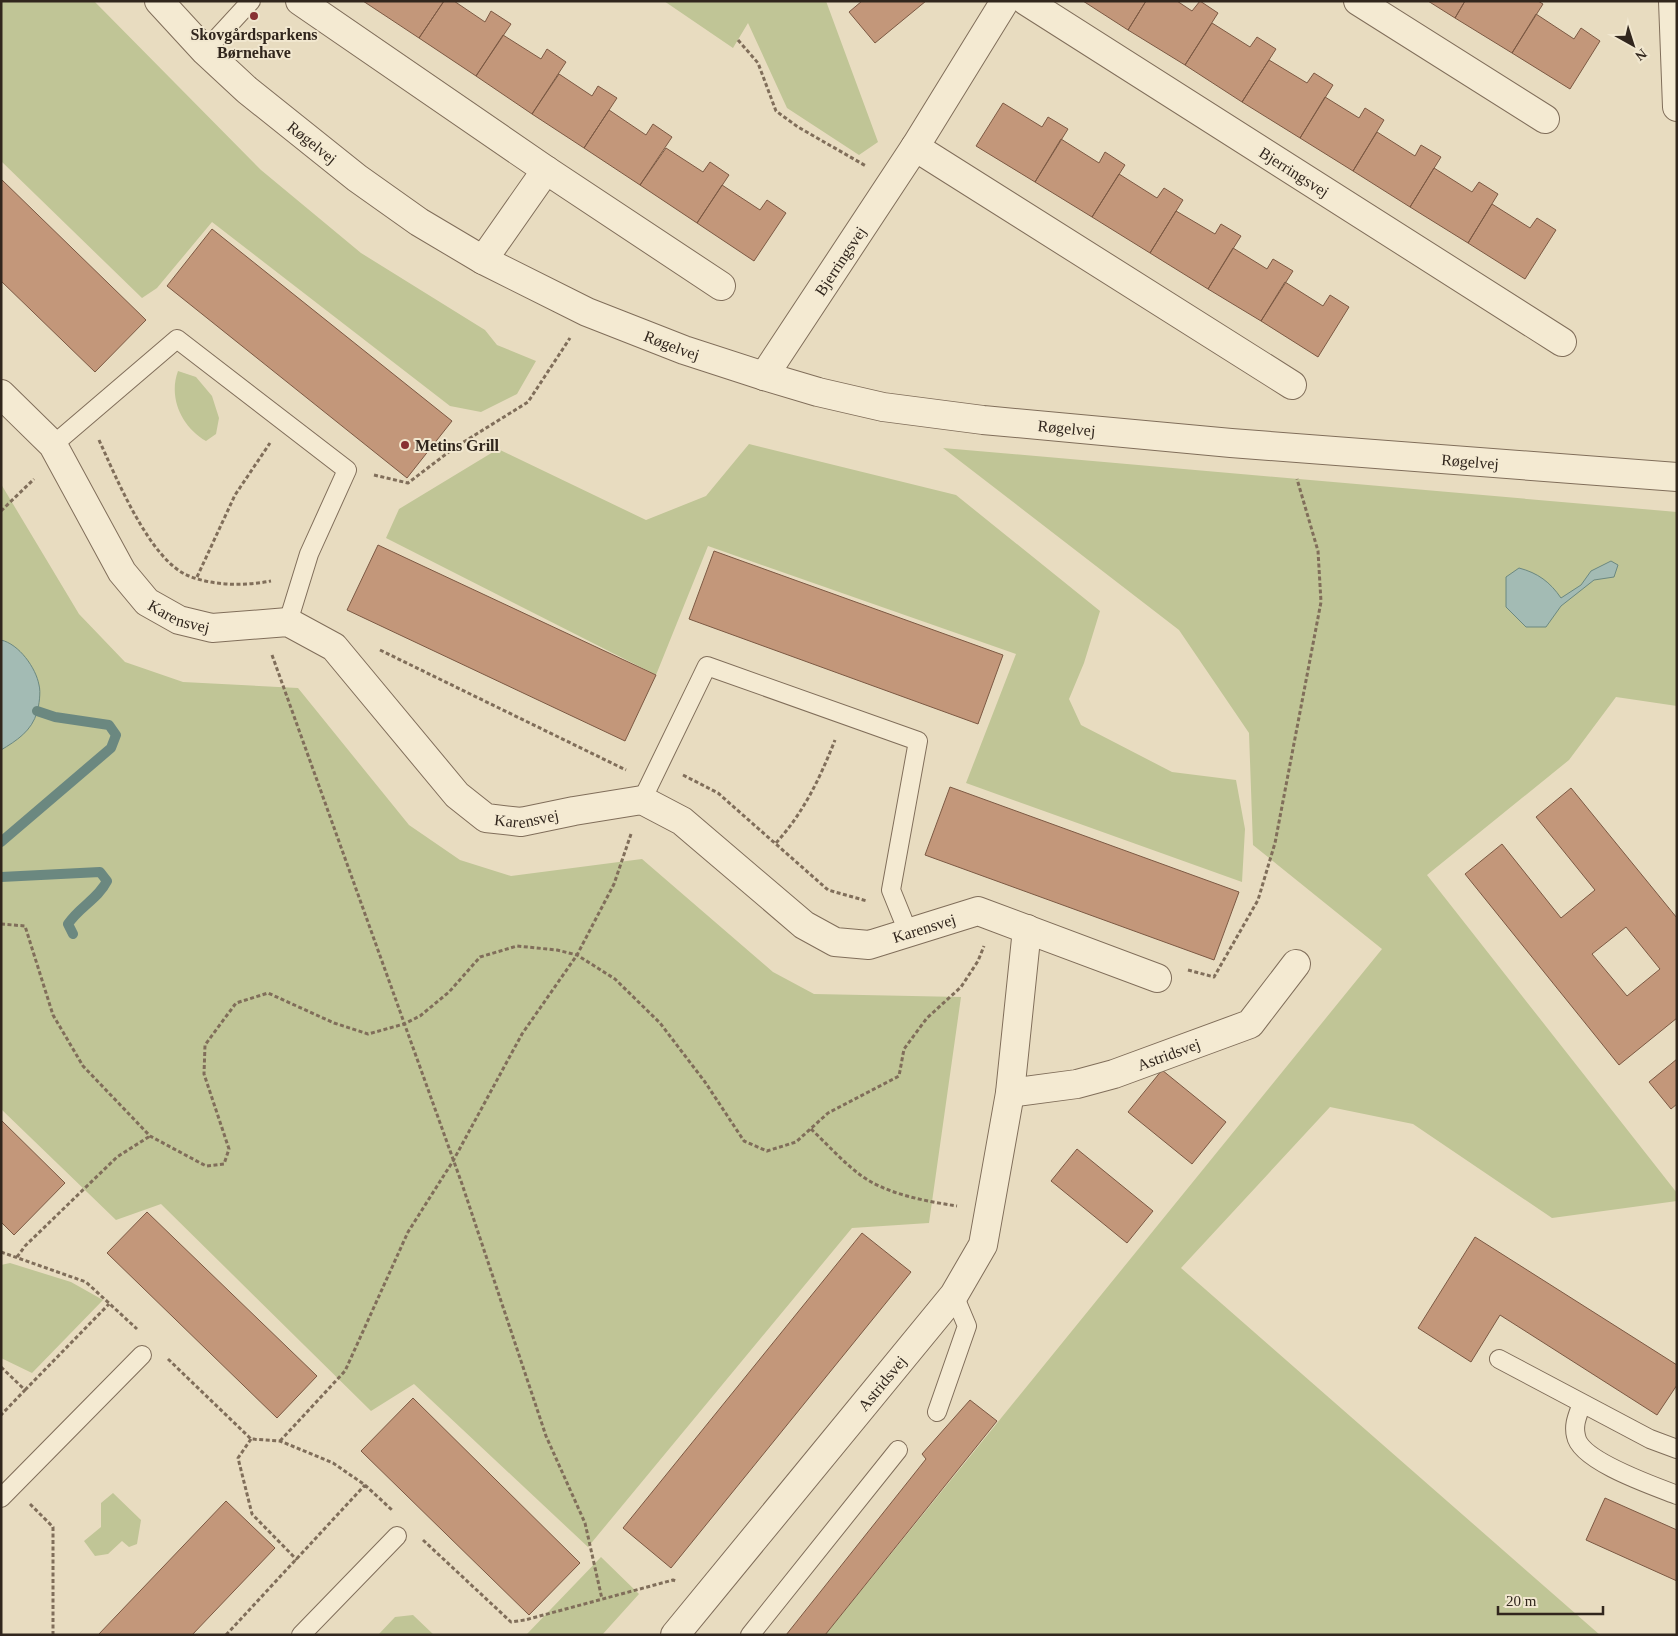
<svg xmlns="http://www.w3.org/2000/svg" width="1678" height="1636" font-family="Georgia,serif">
	<rect width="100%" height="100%" fill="#e8dcc0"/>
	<path fill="#c0c596" d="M 1,1 L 94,1 L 261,170 L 361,253 L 485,330 L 497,345 L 536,361 L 517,394 L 481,412 L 450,406 L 212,222 L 157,288 L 142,298 L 1,161 Z
		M 664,1 L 826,1 L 878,142 L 859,155 L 787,108 L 748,23 L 733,48 Z
		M 178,371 L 196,377 L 212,396 L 219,418 L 216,434 L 206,441 C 182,427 168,398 178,371 Z
		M 749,444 L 956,495 L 1100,611 L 1084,663 L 1069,699 L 1081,725 L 1172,772 L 1236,780 L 1245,829 L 1242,882 L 966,783 L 1016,654 L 708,546 L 656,675 L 386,538 L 399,509 L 498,449 L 646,520 L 706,496 Z
		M 943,448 L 1677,512 L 1677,706 L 1616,697 L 1569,760 L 1427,875 L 1677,1193 L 1677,1201 L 1552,1218 L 1413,1124 L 1330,1107 L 1181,1268 L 1600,1635 L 825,1635 L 1382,949 L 1253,845 L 1249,733 L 1179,630 Z
		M 1,484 L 79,614 L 125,662 L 183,682 L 298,688 L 409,825 L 460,860 L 511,876 L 642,859 L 773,972 L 814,994 L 961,997 L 929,1223 L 852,1228 L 588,1547 L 414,1384 L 371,1411 L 161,1204 L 116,1220 L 1,1109 Z
		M 10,1263 L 71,1282 L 103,1300 L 32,1373 L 1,1358 L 1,1265 Z
		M 113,1493 L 141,1520 L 137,1544 L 129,1547 L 122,1541 L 108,1554 L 95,1556 L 84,1541 L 101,1527 L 101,1503 Z
		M 601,1557 L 639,1594 L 602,1635 L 526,1635 Z
		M 413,1615 L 434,1635 L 378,1635 L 395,1617 Z"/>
	<path fill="#a3bbb4" stroke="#6b8880" d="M 1611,561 L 1618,565 L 1614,577 L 1594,580 L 1561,606 L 1546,627 L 1526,627 L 1506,607 L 1506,577 L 1519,568 C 1538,573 1550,582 1561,598 L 1581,585 L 1591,571 Z
		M 1,640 C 19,644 36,668 39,685 C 41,692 39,706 37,712 C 32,731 16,741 1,750 Z"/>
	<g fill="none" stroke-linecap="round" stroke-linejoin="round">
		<path stroke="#6b8880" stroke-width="10" d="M 1,842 L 111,748 L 116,735 L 109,725 L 55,717 L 37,711
			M 1,877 L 100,872 L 107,881 C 98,899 79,907 68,924 L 73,934"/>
	</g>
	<path fill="#c3977a" stroke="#7c5943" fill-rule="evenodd" d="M 363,1 L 444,1 L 419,38 Z
		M 444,1 L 454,1 L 485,22 L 491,11 L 511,24 L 476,76 L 419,38 Z
		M 862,1 L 926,1 L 875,43 L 849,12 Z
		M 1083,1 L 1146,1 L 1128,30 Z
		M 1146,1 L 1177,1 L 1192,11 L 1200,1 L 1218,13 L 1185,65 L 1128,30 Z
		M 1428,1 L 1465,1 L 1455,18 Z
		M 1465,1 L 1538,1 L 1543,4 L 1512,53 L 1455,18 Z
		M 1536,14 L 1574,39 L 1581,28 L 1600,41 L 1570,89 L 1512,53 Z
		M 1212,23 L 1250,47 L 1257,37 L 1276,49 L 1242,102 L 1185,65 Z
		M 503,35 L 541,59 L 547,49 L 566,62 L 532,114 L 476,76 Z
		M 1269,60 L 1307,83 L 1314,73 L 1333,85 L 1300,138 L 1242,102 Z
		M 559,74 L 592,96 L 598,86 L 617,98 L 584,148 L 532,114 Z
		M 1325,97 L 1359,118 L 1365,108 L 1384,120 L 1353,171 L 1300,138 Z
		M 1003,103 L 1042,127 L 1048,117 L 1068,129 L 1035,182 L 976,146 Z
		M 609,110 L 646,135 L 653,124 L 672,137 L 640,185 L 584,148 Z
		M 1377,132 L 1415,156 L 1421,145 L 1441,157 L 1410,207 L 1353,171 Z
		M 1061,139 L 1099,163 L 1105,152 L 1125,165 L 1092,217 L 1035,182 Z
		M 666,148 L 703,172 L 710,162 L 729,175 L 697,223 L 640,185 Z
		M 1434,168 L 1472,192 L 1479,182 L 1498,194 L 1468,243 L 1410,207 Z
		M 1119,174 L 1157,198 L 1164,188 L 1183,200 L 1150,253 L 1092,217 Z
		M 1,179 L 146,320 L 95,372 L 1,281 Z
		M 722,185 L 760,210 L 767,200 L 786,213 L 754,261 L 697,223 Z
		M 1492,204 L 1530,228 L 1537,218 L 1556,230 L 1525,279 L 1468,243 Z
		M 1176,211 L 1215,234 L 1221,224 L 1241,236 L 1208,289 L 1150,253 Z
		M 212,229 L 452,421 L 407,478 L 167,286 Z
		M 1233,248 L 1267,269 L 1273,259 L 1293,271 L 1261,321 L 1208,289 Z
		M 1285,282 L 1323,306 L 1330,295 L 1349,307 L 1318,357 L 1261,321 Z
		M 378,545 L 656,675 L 625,741 L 347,610 Z
		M 714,551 L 1003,655 L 978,724 L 689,619 Z
		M 950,787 L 1239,892 L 1214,960 L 925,855 Z
		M 1571,788 L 1677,918 L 1677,1018 L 1619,1065 L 1465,874 L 1502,844 L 1561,918 L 1595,890 L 1536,817 ZM 1626,927 L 1660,969 L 1627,996 L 1592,954 Z
		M 1677,1059 L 1677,1104 L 1671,1109 L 1649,1082 Z
		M 1162,1070 L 1226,1122 L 1192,1164 L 1128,1112 Z
		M 1,1120 L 65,1183 L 14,1235 L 1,1222 Z
		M 1077,1149 L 1153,1211 L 1127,1243 L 1051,1181 Z
		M 147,1212 L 317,1376 L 277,1418 L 107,1253 Z
		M 862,1233 L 911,1272 L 671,1568 L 623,1528 Z
		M 1475,1237 L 1677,1365 L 1677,1385 L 1657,1415 L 1500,1315 L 1471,1362 L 1418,1328 Z
		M 413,1398 L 580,1563 L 529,1615 L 361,1451 Z
		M 970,1400 L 997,1421 L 825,1635 L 786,1635 L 926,1459 L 922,1454 Z
		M 1605,1498 L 1677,1530 L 1677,1581 L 1586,1540 Z
		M 226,1501 L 275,1548 L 192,1635 L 98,1635 Z"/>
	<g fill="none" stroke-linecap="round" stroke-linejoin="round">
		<g stroke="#806e5a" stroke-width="20">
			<path id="service" d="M 205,51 L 251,1
				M 53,445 L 177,339 L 347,470 L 309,554 L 288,622
				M 642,800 L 707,666 L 918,741 L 891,890 L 908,932
				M 1499,1359 L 1650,1439 L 1677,1449
				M 1582,1403 C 1578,1415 1573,1424 1576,1436 C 1580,1461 1654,1486 1677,1495
				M 937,1412 L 967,1326 L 954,1295
				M 1,1498 L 142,1355
				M 301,1635 L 397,1536
				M 750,1635 L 898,1450"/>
		</g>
		<g stroke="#806e5a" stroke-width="30">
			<g id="minor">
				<path id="s1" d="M 159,1 L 205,51 L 247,90 L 357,178 L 419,222 L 483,260 L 587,312 L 684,350 L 764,376 L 818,392 L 883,407 L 983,420 L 1231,443 L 1677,477"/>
				<path d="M 300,1 L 546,170 L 721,286"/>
				<path id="s2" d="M 1026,1 L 1562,342"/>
				<path d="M 1358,1 L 1545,119"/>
				<path d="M 915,147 L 1292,385"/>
				<path d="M 483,260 L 546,170"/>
				<path id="s3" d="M 764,376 L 915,147 L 1005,1"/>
				<path id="s4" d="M 1,394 L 53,445 L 122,572 L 147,602 L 179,620 L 212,628 L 288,622 L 334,647 L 457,795 L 486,818 L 521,822 L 574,811 L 642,800 L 682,821 L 804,925 L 835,942 L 869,945 L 978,911 L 1157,978"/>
				<path id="s5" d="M 1010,1093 L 1077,1084 L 1114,1074 L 1250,1024 L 1296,964"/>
				<path id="s6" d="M 675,1635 L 954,1295 L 983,1245 L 1010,1093 L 1027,929"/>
			</g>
		</g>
		<g stroke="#806e5a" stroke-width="30">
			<path id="tertiary" d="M 1673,1 L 1677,107"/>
		</g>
		<path stroke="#806e5a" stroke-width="3" stroke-dasharray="4 2.5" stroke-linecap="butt" d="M 738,40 L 758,63 L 776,111 L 798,127 L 866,166
			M 99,440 C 116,477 150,561 189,576 C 214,586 244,586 271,581
			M 374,475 L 408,483 L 454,448 L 528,402 L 570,338
			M 1,511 L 34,479
			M 197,577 L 235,495 L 270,443
			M 380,650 L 626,770
			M 272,655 L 462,1184 L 546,1436 L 585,1523 L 602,1599
			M 683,775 L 718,793 L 828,890 L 867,901
			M 776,843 C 804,812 820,778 835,740
			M 1,924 L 25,926 L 53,1015 L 83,1066 L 150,1136 L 206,1166 L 224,1164 L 229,1149 L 204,1074 L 205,1045 L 236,1003 L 268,993 L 334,1023 L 368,1034 L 404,1024 L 420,1016 L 449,992 L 480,957 L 517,946 L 557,950 L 577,955 L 615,979 L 660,1023 L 705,1082 L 744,1141 L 767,1151 L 796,1142 L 828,1113 L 899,1076 L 904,1049 L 927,1018 L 961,987 L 978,961 L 984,946
			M 1188,970 L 1214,977 L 1258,900 L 1275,843 L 1321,602 L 1318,551 L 1297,479
			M 811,1129 C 827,1144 842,1161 859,1174 C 885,1194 925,1201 957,1206
			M 1,1252 L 86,1282 L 137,1329
			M 17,1257 L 25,1246 L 117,1157 L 150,1136
			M 168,1359 L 251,1439 L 280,1441 L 333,1463 L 365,1485 L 392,1510
			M 1,1367 L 25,1390 L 1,1415
			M 25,1390 L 109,1304
			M 251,1439 L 238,1458 L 252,1514 L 297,1560
			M 280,1441 L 345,1371 L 408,1232 L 453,1161 L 522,1034 L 577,955 L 614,884 L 631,834
			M 30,1504 L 53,1527 L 53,1635
			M 423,1540 L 511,1622 L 525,1620 L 673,1580 L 676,1581
			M 226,1635 L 365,1485"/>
		<use href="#service" stroke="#f4ead2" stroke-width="18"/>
		<use href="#minor" stroke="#f4ead2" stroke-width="28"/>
		<use href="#tertiary" stroke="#f4ead2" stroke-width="28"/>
	</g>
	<g fill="#883132" stroke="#f1e7cf" stroke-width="2">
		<circle cx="254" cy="16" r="5"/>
		<circle cx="405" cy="445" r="5"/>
	</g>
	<g text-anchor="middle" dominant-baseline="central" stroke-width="4" stroke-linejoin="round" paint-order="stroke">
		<g font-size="16" font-weight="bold" fill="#31261d" stroke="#f1e7cf">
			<text x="254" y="34">Skovgårdsparkens<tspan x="254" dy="18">Børnehave</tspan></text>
			<text x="415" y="445" text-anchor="start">Metins Grill</text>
		</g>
		<g font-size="16" fill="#31261d" stroke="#f1e7cf">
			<text stroke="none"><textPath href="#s1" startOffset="209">Røgelvej</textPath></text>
			<text stroke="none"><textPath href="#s2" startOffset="318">Bjerringsvej</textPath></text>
			<text stroke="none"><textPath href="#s3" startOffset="138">Bjerringsvej</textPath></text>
			<text stroke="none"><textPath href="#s1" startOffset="624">Røgelvej</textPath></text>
			<text stroke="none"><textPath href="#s1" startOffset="1029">Røgelvej</textPath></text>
			<text stroke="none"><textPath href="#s1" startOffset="1434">Røgelvej</textPath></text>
			<text stroke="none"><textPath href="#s4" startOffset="292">Karensvej</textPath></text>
			<text stroke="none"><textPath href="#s4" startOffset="726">Karensvej</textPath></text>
			<text stroke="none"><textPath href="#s4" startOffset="1176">Karensvej</textPath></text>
			<text stroke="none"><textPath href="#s5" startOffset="164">Astridsvej</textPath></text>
			<text stroke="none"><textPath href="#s6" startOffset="326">Astridsvej</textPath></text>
		</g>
	</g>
	<rect width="1678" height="1636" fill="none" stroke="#31261d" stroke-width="5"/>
	<g transform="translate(1633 45) rotate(141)" stroke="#f1e7cf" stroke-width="4" paint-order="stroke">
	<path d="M0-4L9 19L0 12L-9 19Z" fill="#31261d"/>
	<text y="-8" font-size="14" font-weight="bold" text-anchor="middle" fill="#31261d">N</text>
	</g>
	<path d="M1498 1606v8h105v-8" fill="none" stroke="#31261d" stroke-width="2.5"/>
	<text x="1506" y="1606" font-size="15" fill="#31261d" stroke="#f1e7cf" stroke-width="4" paint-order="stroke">20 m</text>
</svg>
